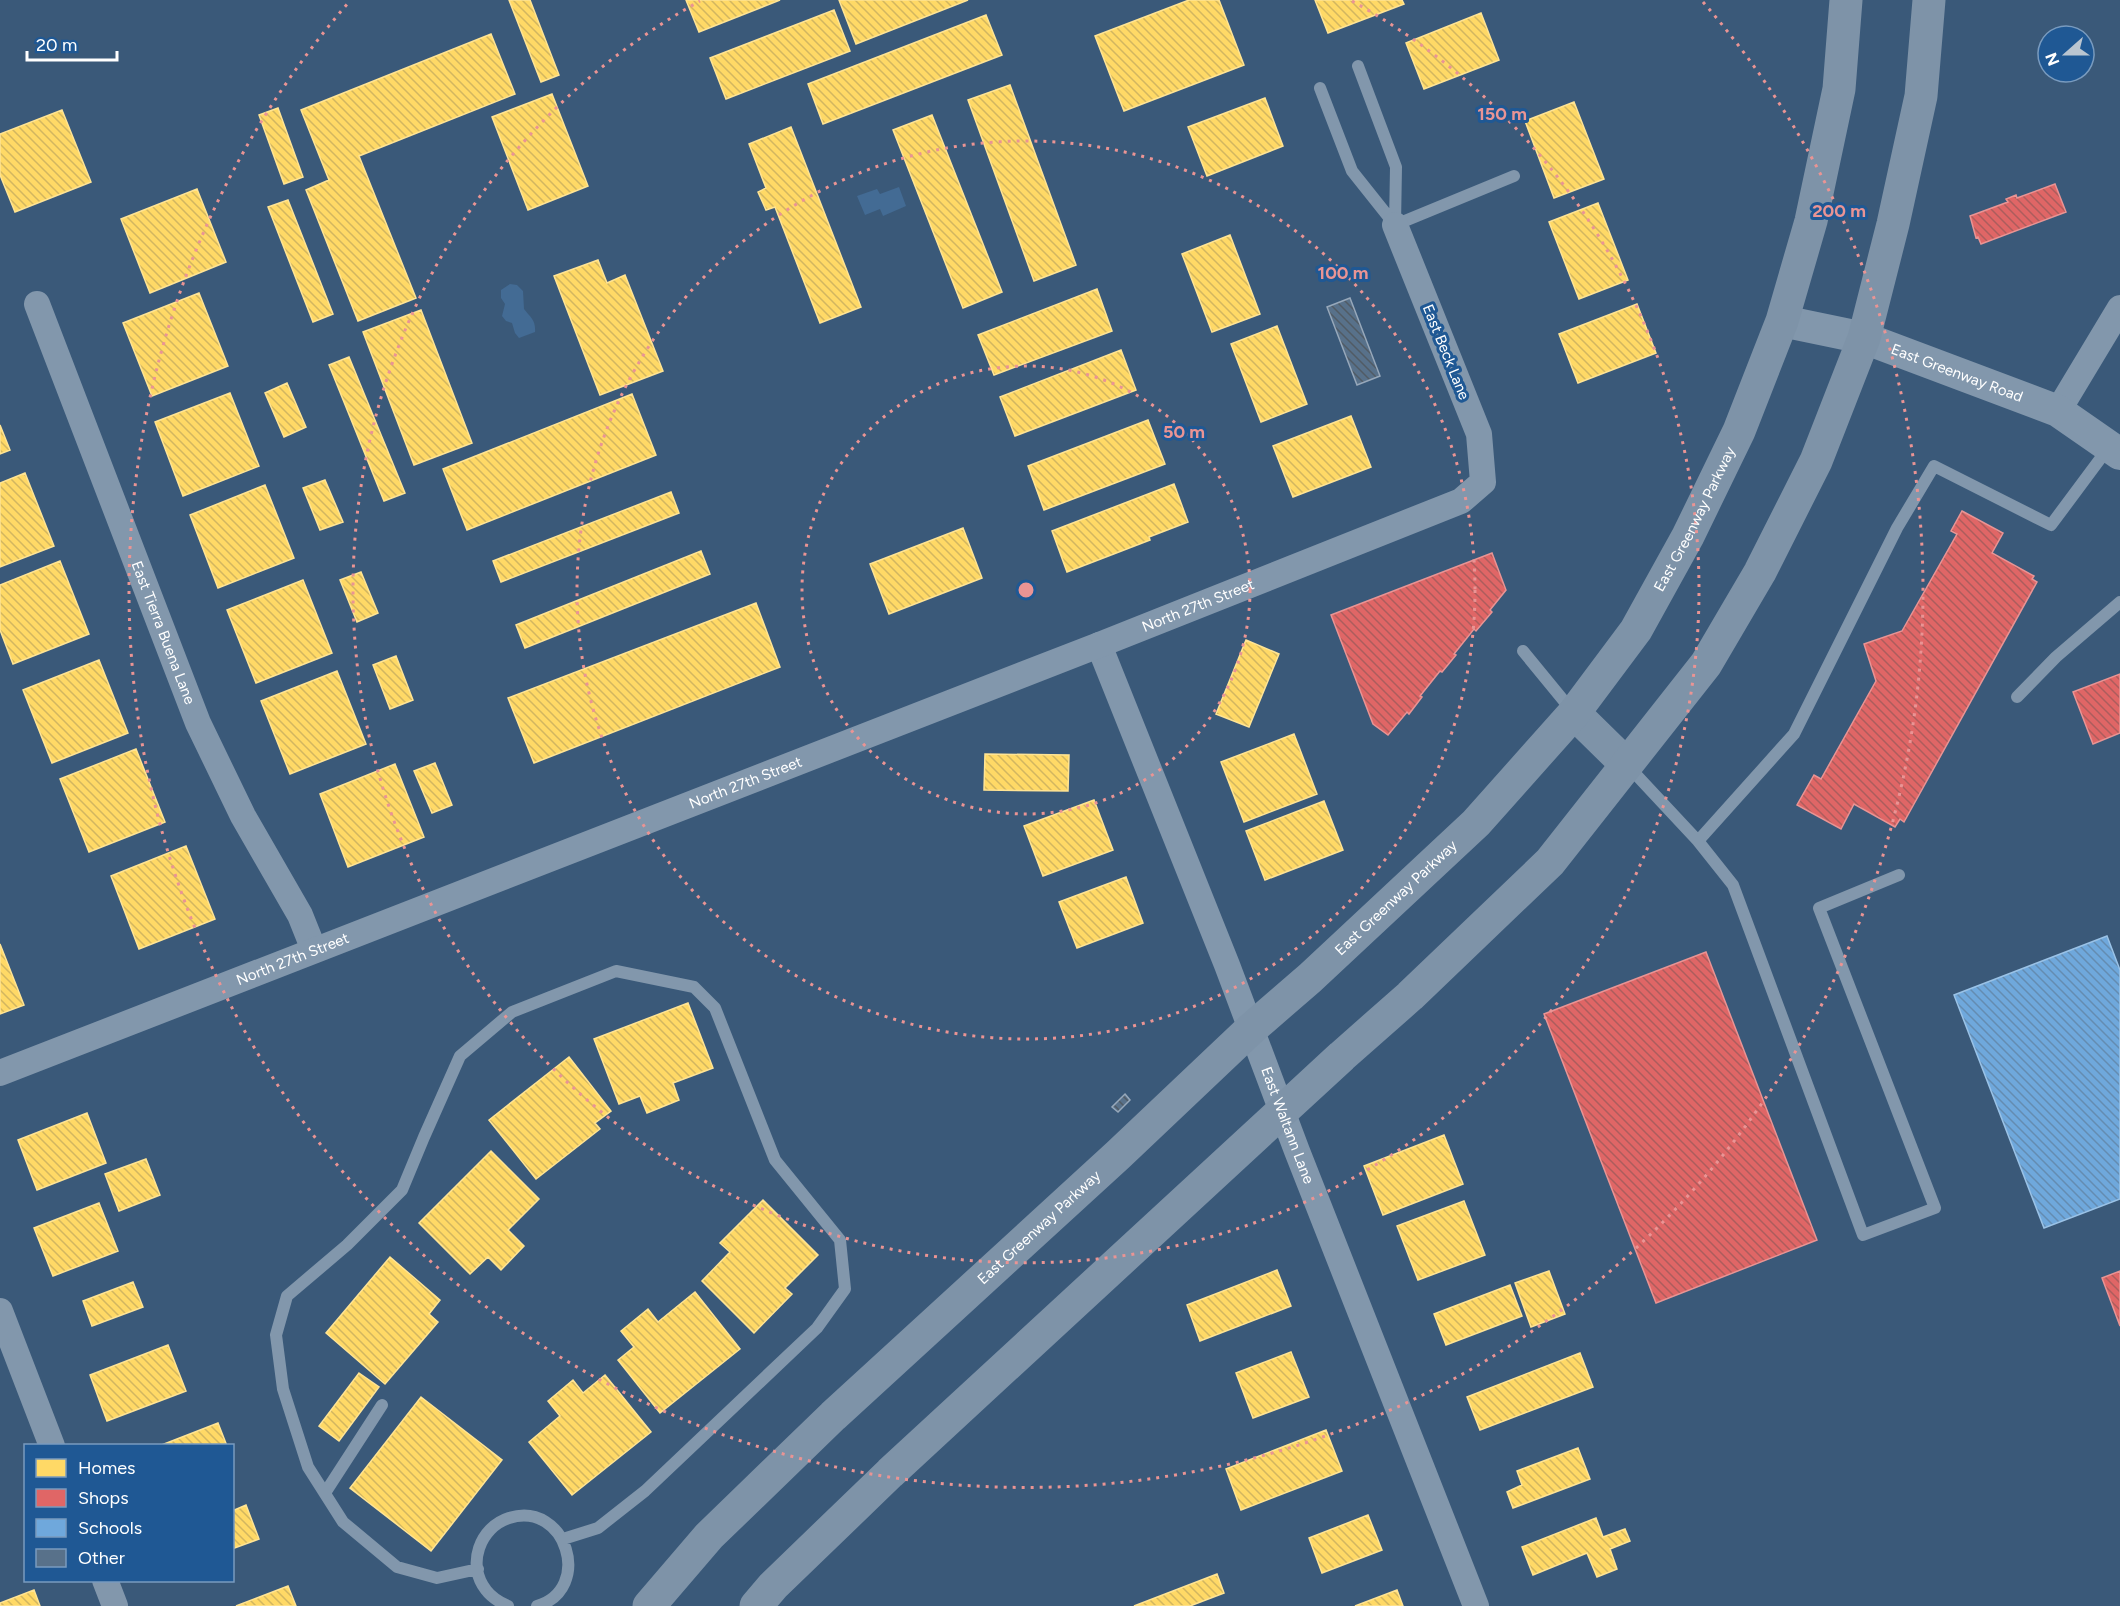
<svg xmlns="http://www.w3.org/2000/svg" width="2120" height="1606" font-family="Figtree,sans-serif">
	<defs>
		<pattern id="homes-back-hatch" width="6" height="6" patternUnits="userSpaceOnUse" patternTransform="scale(1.5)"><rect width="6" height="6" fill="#ffd966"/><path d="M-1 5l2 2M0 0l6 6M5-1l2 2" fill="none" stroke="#d2b660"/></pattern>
		<pattern id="shops-back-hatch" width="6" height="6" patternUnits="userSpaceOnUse" patternTransform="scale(1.5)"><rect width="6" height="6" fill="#e06666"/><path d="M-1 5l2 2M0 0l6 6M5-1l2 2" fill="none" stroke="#ac5d5d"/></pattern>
		<pattern id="schools-back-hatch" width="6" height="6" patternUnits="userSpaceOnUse" patternTransform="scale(1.5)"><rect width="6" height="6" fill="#6fa8dc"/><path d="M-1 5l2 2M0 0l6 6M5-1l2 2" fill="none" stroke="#648cb1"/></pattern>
		<pattern id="building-back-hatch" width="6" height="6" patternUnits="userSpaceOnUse" patternTransform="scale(1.5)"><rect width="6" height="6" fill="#58718a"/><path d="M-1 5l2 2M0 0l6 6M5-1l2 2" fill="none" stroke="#515b65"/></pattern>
	</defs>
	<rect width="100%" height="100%" fill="#3a5979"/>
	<path fill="#436b94" d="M 899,187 L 906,206 L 883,216 L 880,209 L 865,215 L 857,196 L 877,189 L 880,194 Z
		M 510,284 L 517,285 L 523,291 L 524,309 C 530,317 536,320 535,332 L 519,338 L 515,333 L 512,323 L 506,321 L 502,316 L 505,304 L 501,298 L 501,290 Z"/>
	<path fill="url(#homes-back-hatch)" stroke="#ffe494" stroke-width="1.5" d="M 509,0 L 530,0 L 559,75 L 541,82 Z
		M 686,0 L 780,0 L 699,32 Z
		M 839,0 L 968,0 L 856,44 Z
		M 1189,0 L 1219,0 L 1244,65 L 1124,111 L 1095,36 Z
		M 1315,0 L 1402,0 L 1404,4 L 1328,33 Z
		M 834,10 L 850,51 L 726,99 L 710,58 Z
		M 1481,13 L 1499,60 L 1424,89 L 1406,43 Z
		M 986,15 L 1002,55 L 823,124 L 808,84 Z
		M 491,34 L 515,94 L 359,156 L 416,298 L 358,321 L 306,190 L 329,180 L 301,110 Z
		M 1010,85 L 1076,265 L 1034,281 L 968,100 Z
		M 552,94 L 588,186 L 528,210 L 492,117 Z
		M 1265,98 L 1283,146 L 1207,176 L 1188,127 Z
		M 1574,102 L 1604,179 L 1554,198 L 1525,121 Z
		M 278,108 L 303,177 L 284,184 L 259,115 Z
		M 62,110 L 91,182 L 15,212 L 0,175 L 0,134 Z
		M 932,115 L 1002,292 L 963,308 L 893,130 Z
		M 791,127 L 861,307 L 820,323 L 775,207 L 766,210 L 758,192 L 766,188 L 749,144 Z
		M 197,189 L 226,262 L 150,293 L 121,219 Z
		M 288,200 L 333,314 L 313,322 L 268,207 Z
		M 1598,203 L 1628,280 L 1579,299 L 1549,222 Z
		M 1230,235 L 1260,314 L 1212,332 L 1182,254 Z
		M 598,260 L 607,283 L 625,275 L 663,371 L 600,395 L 554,276 Z
		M 1097,289 L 1112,331 L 994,375 L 978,335 Z
		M 199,293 L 228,366 L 152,396 L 123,323 Z
		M 1637,304 L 1656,353 L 1578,383 L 1559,334 Z
		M 421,310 L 472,443 L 414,465 L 363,332 Z
		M 1277,326 L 1307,404 L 1261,422 L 1231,344 Z
		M 1121,350 L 1136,390 L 1015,436 L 1000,397 Z
		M 349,357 L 405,493 L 384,501 L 329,365 Z
		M 287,383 L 306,427 L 284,437 L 265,393 Z
		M 230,393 L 259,466 L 183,496 L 155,422 Z
		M 632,394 L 656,455 L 467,530 L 443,469 Z
		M 1351,416 L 1371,467 L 1293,497 L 1273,446 Z
		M 1148,420 L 1165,464 L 1044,510 L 1028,466 Z
		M 0,425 L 10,450 L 0,454 Z
		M 25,473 L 54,546 L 0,567 L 0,483 Z
		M 325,480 L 343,522 L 320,530 L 303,488 Z
		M 1174,484 L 1188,522 L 1149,537 L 1150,540 L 1067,572 L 1052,531 Z
		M 265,485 L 294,558 L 218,588 L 190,515 Z
		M 671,492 L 679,513 L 501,582 L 493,561 Z
		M 963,528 L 982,578 L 889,614 L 870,564 Z
		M 701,551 L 710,574 L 525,648 L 516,625 Z
		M 60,561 L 89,634 L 13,664 L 0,630 L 0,585 Z
		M 361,572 L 378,613 L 357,622 L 340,580 Z
		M 303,580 L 332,653 L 256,683 L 227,610 Z
		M 756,603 L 780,667 L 534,763 L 508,698 Z
		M 1246,640 L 1279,654 L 1249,727 L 1216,714 Z
		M 396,656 L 413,700 L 390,709 L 373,665 Z
		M 99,660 L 128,733 L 52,763 L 23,690 Z
		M 337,671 L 366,744 L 290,774 L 261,701 Z
		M 1294,734 L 1317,794 L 1244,822 L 1221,762 Z
		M 136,749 L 165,822 L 89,852 L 60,779 Z
		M 985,754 L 1069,755 L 1068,791 L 984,790 Z
		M 435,763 L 452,805 L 432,813 L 414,771 Z
		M 395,764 L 424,837 L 348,867 L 320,794 Z
		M 1094,800 L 1113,850 L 1043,876 L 1024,826 Z
		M 1324,801 L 1343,850 L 1265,880 L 1246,831 Z
		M 186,846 L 215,919 L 139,949 L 111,876 Z
		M 1126,877 L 1143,923 L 1077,948 L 1059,902 Z
		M 0,944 L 24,1005 L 0,1014 Z
		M 688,1003 L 713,1068 L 673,1083 L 679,1100 L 647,1113 L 640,1096 L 619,1104 L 594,1039 Z
		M 569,1057 L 611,1111 L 595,1123 L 600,1129 L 536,1179 L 489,1120 Z
		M 87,1113 L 106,1163 L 37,1190 L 18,1140 Z
		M 1444,1135 L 1463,1184 L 1383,1215 L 1364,1166 Z
		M 491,1151 L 539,1199 L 508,1230 L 524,1246 L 501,1270 L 488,1257 L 470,1274 L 419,1223 Z
		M 146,1159 L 160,1195 L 119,1211 L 105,1174 Z
		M 763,1200 L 818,1255 L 785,1288 L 792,1294 L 754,1333 L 702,1281 L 730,1252 L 720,1243 Z
		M 1464,1201 L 1485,1255 L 1418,1280 L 1397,1226 Z
		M 99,1203 L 118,1251 L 53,1276 L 34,1228 Z
		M 390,1257 L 440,1300 L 429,1314 L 438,1322 L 385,1384 L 326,1333 Z
		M 1277,1270 L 1291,1306 L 1200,1341 L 1187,1305 Z
		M 1549,1271 L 1565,1314 L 1531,1327 L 1515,1283 Z
		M 133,1282 L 143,1307 L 92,1326 L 83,1301 Z
		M 1510,1285 L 1522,1316 L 1446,1345 L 1434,1314 Z
		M 695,1292 L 740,1349 L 660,1413 L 618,1360 L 634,1347 L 621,1331 L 648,1309 L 658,1322 Z
		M 168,1345 L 186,1391 L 107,1421 L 90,1375 Z
		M 1291,1352 L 1309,1397 L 1253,1418 L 1236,1373 Z
		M 1580,1353 L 1593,1387 L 1480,1430 L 1467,1397 Z
		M 359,1373 L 379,1387 L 339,1441 L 319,1426 Z
		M 605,1375 L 651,1432 L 572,1495 L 529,1442 L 560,1416 L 548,1401 L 573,1380 L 583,1393 Z
		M 421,1397 L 502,1460 L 431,1551 L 350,1488 Z
		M 218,1423 L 227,1446 L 159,1446 Z
		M 1326,1430 L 1342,1471 L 1241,1510 L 1226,1469 Z
		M 1578,1448 L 1590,1479 L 1513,1508 L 1507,1492 L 1522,1485 L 1517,1471 Z
		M 246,1505 L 259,1539 L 232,1549 L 232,1511 Z
		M 1368,1515 L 1382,1550 L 1322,1573 L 1309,1538 Z
		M 1596,1518 L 1603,1537 L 1625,1529 L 1630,1541 L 1610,1549 L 1617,1569 L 1597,1577 L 1587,1553 L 1533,1575 L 1522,1547 Z
		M 1217,1574 L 1224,1593 L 1190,1606 L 1134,1606 Z
		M 288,1586 L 296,1606 L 236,1606 Z
		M 34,1590 L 40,1606 L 0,1606 L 0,1603 Z
		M 1397,1590 L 1403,1606 L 1355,1606 Z"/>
	<path fill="url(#shops-back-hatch)" stroke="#e99494" stroke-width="1.5" d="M 2055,184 L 2066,212 L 1981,244 L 1978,237 L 1976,238 L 1970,216 L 2008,202 L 2006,199 L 2016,195 L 2017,198 Z
		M 1962,511 L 2003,533 L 1992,553 L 2034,576 L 2032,579 L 2037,582 L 1904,822 L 1900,819 L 1895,827 L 1854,804 L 1841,829 L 1797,805 L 1814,775 L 1821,779 L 1876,681 L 1864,644 L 1902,631 L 1957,534 L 1951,531 Z
		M 1492,553 L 1506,590 L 1490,610 L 1492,612 L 1476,631 L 1474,629 L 1454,654 L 1456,655 L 1442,672 L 1440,671 L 1420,696 L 1422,697 L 1409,714 L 1407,712 L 1388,735 L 1373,724 L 1331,615 Z
		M 2120,674 L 2120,733 L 2093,744 L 2073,692 Z
		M 1706,952 L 1817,1240 L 1656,1303 L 1544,1014 Z
		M 2120,1271 L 2120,1326 L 2102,1278 Z"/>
	<path fill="url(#schools-back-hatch)" stroke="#9ac2e6" stroke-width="1.5" d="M 2107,936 L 2120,970 L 2120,1199 L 2044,1228 L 1954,995 Z"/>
	<path fill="url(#building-back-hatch)" stroke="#97a8ba" stroke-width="1.5" d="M 1350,298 L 1380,376 L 1357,385 L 1327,307 Z
		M 1125,1094 L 1130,1100 L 1118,1112 L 1112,1107 Z"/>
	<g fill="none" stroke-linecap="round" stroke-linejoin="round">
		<path stroke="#8297ac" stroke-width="12" d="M 1358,66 L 1396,167 L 1395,225
			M 1320,88 L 1352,171 L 1395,225
			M 1395,225 L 1514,176
			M 1523,651 L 1573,712
			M 2017,697 L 2056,657 L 2120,602
			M 1627,765 L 1698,841 L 1733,885 L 1863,1235 L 1935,1208 L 1819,908 L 1899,875
			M 1698,841 L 1794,734 L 1897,528 L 1934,466 L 2051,525 L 2109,447
			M 325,1493 L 382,1405
			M 478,1569 L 437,1578 L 397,1567 L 343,1522 L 308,1467 L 283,1389 L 276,1335 L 287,1296 L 347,1245 L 402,1190 L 424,1137 L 460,1056 L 512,1012 L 616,971 L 694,987 L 715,1008 L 775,1160 L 840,1240 L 845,1289 L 817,1328 L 645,1491 L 598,1528 L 563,1539
			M 508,1606 C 499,1602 492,1598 486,1590 C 466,1565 480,1527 509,1518 C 566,1500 594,1589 537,1606"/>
		<g stroke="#8297ac" stroke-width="26">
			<path id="s1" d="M 37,304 L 198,723 L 243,816 L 300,915 L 314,950"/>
			<path d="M 2058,411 L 2120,308"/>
			<path id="s2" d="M 1099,645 L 1227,965 L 1297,1151 L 1476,1606"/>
			<path id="s3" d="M 0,1073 L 1099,645 L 1461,501 L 1483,482 L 1479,434 L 1395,225"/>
			<path d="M 0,1311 L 52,1446"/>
			<path d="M 105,1580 L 115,1606"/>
		</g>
		<path stroke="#8297ac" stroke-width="32" id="s4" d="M 1782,321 L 1864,338 L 2058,411 L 2120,454"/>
		<g stroke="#7e93a8" stroke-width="33">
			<path d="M 1574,713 L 1626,764"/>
			<path id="s5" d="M 649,1606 L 709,1536 L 833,1416 L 1118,1155 L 1251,1029 L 1310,978 L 1476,823 L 1574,713 L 1636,630 L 1688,536 L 1739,431 L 1782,321 L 1811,221 L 1839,89 L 1846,0"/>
			<path d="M 756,1606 L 773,1586 L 890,1473 L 1342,1056 L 1410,996 L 1550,862 L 1706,664 L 1760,572 L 1816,461 L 1864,338 L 1893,224 L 1921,96 L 1929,0"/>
		</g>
	</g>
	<g fill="none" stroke="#ea9494" stroke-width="3" stroke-dasharray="3 6">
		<circle cx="1026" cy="590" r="224"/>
		<circle cx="1026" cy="590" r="449"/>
		<path d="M1352 1A673 673 0 1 1 700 1"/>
		<path d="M1703 2A897 897 0 1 1 349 2"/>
	</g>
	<g text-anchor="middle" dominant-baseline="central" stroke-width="6" stroke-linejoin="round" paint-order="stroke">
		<g font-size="15" fill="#fff" stroke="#1f5894">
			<text transform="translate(1446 352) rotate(68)">East Beck Lane</text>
			<text stroke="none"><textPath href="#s4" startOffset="183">East Greenway Road</textPath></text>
			<text stroke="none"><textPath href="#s5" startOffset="1516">East Greenway Parkway</textPath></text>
			<text stroke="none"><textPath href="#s3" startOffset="1286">North 27th Street</textPath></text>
			<text stroke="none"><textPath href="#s1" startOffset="352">East Tierra Buena Lane</textPath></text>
			<text stroke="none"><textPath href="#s3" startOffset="800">North 27th Street</textPath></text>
			<text stroke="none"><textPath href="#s5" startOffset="1030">East Greenway Parkway</textPath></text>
			<text stroke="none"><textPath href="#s3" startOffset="314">North 27th Street</textPath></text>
			<text stroke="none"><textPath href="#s2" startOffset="516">East Waltann Lane</textPath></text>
			<text stroke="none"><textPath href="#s5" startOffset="544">East Greenway Parkway</textPath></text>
		</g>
	</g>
	<circle cx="1026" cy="590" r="9" fill="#ea9494" stroke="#1f5894" stroke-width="3"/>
	<g font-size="18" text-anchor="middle" font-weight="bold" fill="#ea9494" stroke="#1f5894" stroke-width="6" stroke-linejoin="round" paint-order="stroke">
		<text x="1502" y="120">150 m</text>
		<text x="1839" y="217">200 m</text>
		<text x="1343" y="279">100 m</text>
		<text x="1184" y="438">50 m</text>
	</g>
	<rect x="24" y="1444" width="210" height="138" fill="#1f5894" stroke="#799bbf" stroke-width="1.5"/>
	<rect x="36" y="1459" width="30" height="18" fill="#ffd966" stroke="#799bbf" stroke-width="1.5"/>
	<text x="78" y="1474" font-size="18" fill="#ffffff">Homes</text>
	<rect x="36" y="1489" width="30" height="18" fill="#e06666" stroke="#799bbf" stroke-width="1.5"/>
	<text x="78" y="1504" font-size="18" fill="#ffffff">Shops</text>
	<rect x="36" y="1519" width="30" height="18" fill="#6fa8dc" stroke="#799bbf" stroke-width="1.5"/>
	<text x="78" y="1534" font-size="18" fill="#ffffff">Schools</text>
	<rect x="36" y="1549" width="30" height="18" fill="#58718a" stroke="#799bbf" stroke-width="1.5"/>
	<text x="78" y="1564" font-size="18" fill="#ffffff">Other</text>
	<g transform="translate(2066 54) rotate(249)"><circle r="28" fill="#1f5894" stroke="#799bbf" stroke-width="1.5"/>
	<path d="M0-4.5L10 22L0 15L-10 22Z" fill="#bac5d0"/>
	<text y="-9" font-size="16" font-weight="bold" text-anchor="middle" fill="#ffffff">N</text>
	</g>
	<path d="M27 51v9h90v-9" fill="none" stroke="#ffffff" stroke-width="3"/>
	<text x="36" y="51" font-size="18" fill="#ffffff" stroke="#1f5894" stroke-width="4.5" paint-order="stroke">20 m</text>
</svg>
